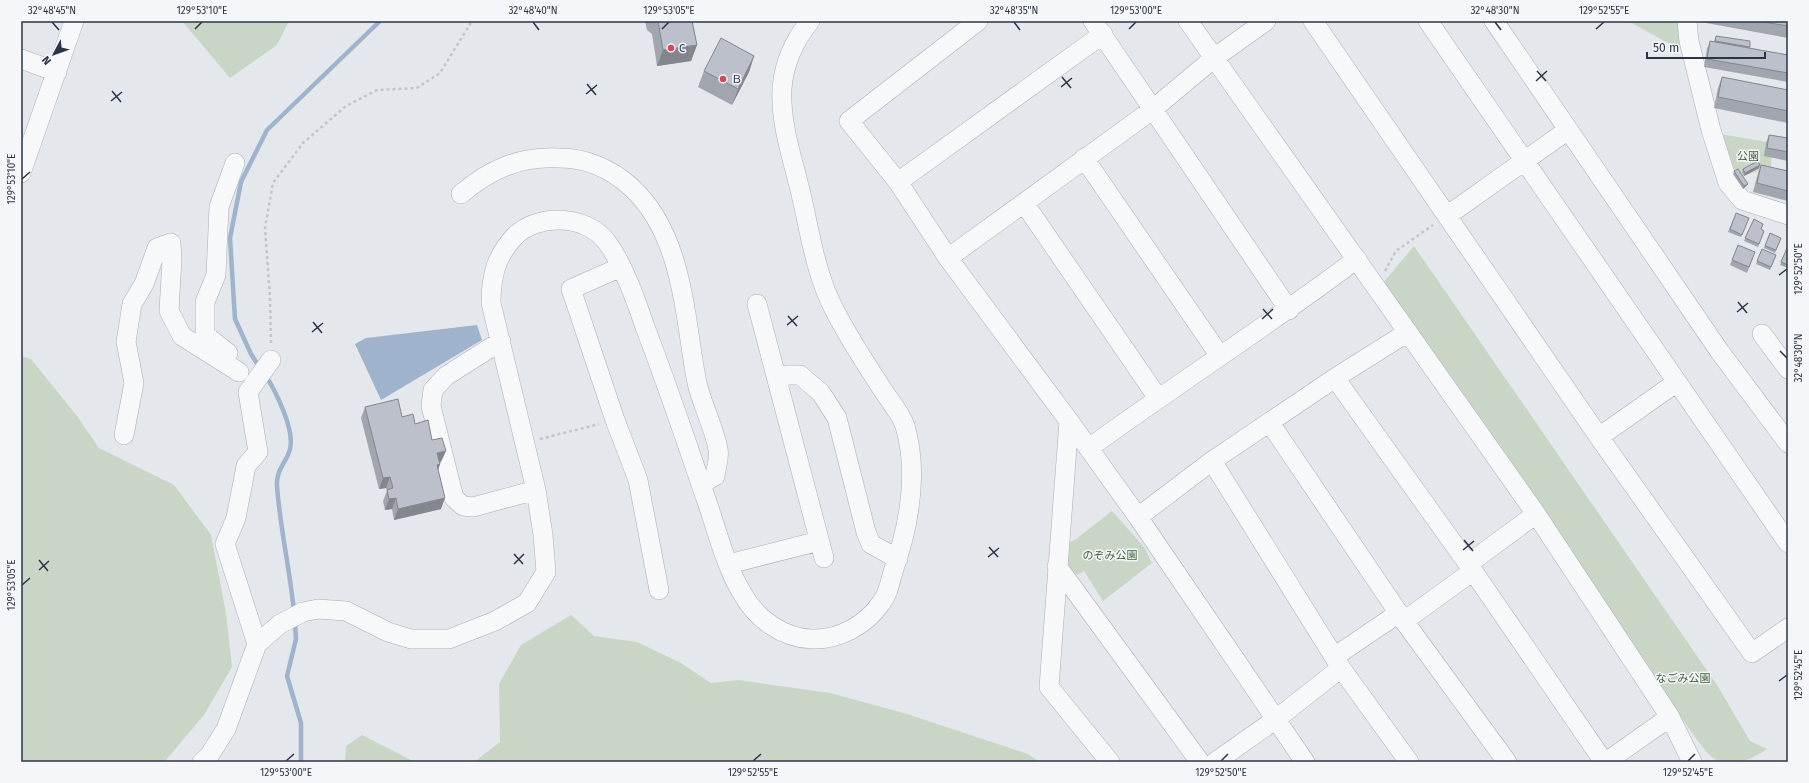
<svg xmlns="http://www.w3.org/2000/svg" width="1809" height="783" font-family="'Fira Sans','Noto Sans JP',sans-serif">
	<rect width="100%" height="100%" fill="#e4e7ec"/>
	<path fill="#c9d6c5" d="M 182,21 L 289,21 L 277,45 L 230,78 Z
		M 1628,21 L 1685,21 L 1682,47 L 1668,43 Z
		M 1720,134 L 1767,142 L 1772,149 L 1771,167 L 1743,176 L 1734,169 Z
		M 1414,246 L 1717,685 L 1750,741 L 1767,749 C 1754,759 1727,770 1712,757 C 1702,749 1691,730 1682,719 L 1383,283 Z
		M 21,356 L 31,359 L 77,416 L 99,448 L 174,485 L 211,535 L 226,613 L 232,667 L 204,715 L 165,761 L 21,762 Z
		M 1112,511 L 1144,547 L 1152,563 L 1103,601 L 1084,571 L 1077,575 L 1066,564 L 1064,545 L 1076,539 Z
		M 571,615 L 594,636 L 637,642 L 681,663 L 711,683 L 738,680 L 830,693 L 907,714 L 1028,754 L 1039,762 L 474,762 L 500,742 L 499,684 L 521,645 Z
		M 362,735 L 415,762 L 345,762 L 346,746 Z"/>
	<path fill="#9fb4cc" d="M 477,325 L 482,340 L 381,400 L 355,344 L 366,338 Z"/>
	<g fill="none" stroke-linecap="round" stroke-linejoin="round">
		<path stroke="#9fb4cc" stroke-width="4.5" d="M 260,368 L 251,354 L 235,319 L 230,238 L 241,182 L 267,130 L 380,21
			M 266,376 C 276,392 295,430 290,449 C 286,464 276,469 277,486 C 280,528 290,570 294,612
			M 295,622 L 296,639 L 287,676 L 301,723 L 301,762"/>
		<g stroke="#a9aeb7" stroke-width="20">
			<path id="minor" d="M 978,21 L 849,121 L 898,182 L 948,258 L 1069,421 L 1138,517 L 1305,762
				M 1093,21 L 1289,310
				M 1188,21 L 1536,514 L 1670,717 L 1692,762
				M 1313,21 L 1599,437 L 1752,653 L 1788,628
				M 1428,21 L 1788,543
				M 1494,21 L 1720,352 L 1788,443
				M 1687,21 L 1689,41 L 1711,130 L 1728,183 L 1742,200 L 1788,215
				M 21,59 L 57,72
				M 1084,158 L 1220,356
				M 21,173 L 74,21
				M 898,182 L 1103,34
				M 461,194 C 490,169 520,156 560,158 C 586,158 611,169 631,187 C 684,236 684,316 697,383 C 702,405 714,427 718,449 C 720,457 716,468 715,476 L 701,484
				M 1024,203 L 1158,398
				M 1448,215 L 1568,130
				M 948,258 L 1152,110 L 1214,58 L 1266,21
				M 621,267 L 571,289 L 615,420 L 638,480 L 659,590
				M 757,304 L 824,558
				M 1762,334 L 1788,369
				M 501,341 L 446,376 L 433,390 L 431,406 L 454,498 L 463,506 L 473,507 L 536,490
				M 228,353 L 205,335 L 205,302 L 216,275 L 219,207 L 235,163
				M 777,378 L 788,375 L 800,375 L 821,393 L 837,418 L 866,532 L 871,544 L 898,559
				M 1335,378 L 1473,571 L 1604,762
				M 1069,421 L 1049,687 L 1110,762
				M 1270,423 L 1404,621 L 1507,762
				M 124,435 L 134,383 L 126,342 L 132,304 L 144,284 L 157,248 L 171,243 L 172,259 L 169,311 L 182,336 L 239,372
				M 1599,437 L 1677,382
				M 1089,448 C 1177,384 1269,325 1357,259
				M 1212,461 L 1341,668 L 1409,762
				M 1138,517 L 1212,461 L 1335,378 L 1408,332
				M 729,564 L 819,541
				M 1468,564 L 1536,514
				M 1057,566 L 1200,762
				M 1404,621 L 1473,571
				M 257,644 L 225,544 L 236,518 L 246,466 L 258,452 L 248,392 L 271,360
				M 1334,657 L 1399,613
				M 202,762 L 209,756 L 226,729 L 257,644 L 280,624 L 303,612 L 318,609 L 346,611 L 388,632 L 411,639 L 449,639 L 495,621 L 527,603 L 546,572 L 543,535 L 536,490 L 491,303 C 491,276 496,256 515,236 C 538,213 586,215 606,241 C 623,263 636,300 645,327 C 667,384 686,441 706,499 C 717,530 725,565 742,593 C 756,619 783,638 812,639 C 839,640 866,625 881,603 C 888,595 890,582 893,572 C 909,526 919,474 905,426 C 901,414 891,402 884,392 C 867,365 849,339 835,311 C 816,276 810,233 801,194 C 793,160 780,124 782,88 C 784,63 794,41 810,21
				M 1215,762 L 1275,720 L 1341,668
				M 1606,762 L 1670,717"/>
		</g>
		<path stroke="#c2c5cb" stroke-width="2.5" stroke-dasharray="3 3" stroke-linecap="butt" d="M 1385,271 L 1396,251 L 1433,225
			M 271,343 L 270,297 L 265,228 L 273,183 L 303,143 L 346,106 L 377,90 L 417,88 L 440,73 L 472,21
			M 540,439 L 599,424"/>
		<use href="#minor" stroke="#f7f8fa" stroke-width="19"/>
	</g>
	<path fill="#a1a5ae" d="M 645,21 L 692,21 L 697,45 L 691,61 L 657,66 L 652,34 L 647,30 Z
		M 1701,21 L 1788,21 L 1788,38 L 1701,22 Z
		M 1716,36 L 1750,47 L 1749,48 L 1788,55 L 1788,82 L 1704,67 L 1707,49 L 1710,41 L 1714,42 Z
		M 754,56 L 749,72 L 732,105 L 698,87 L 704,71 Z
		M 1722,77 L 1788,90 L 1788,123 L 1714,108 L 1718,88 Z
		M 1769,135 L 1788,138 L 1788,161 L 1764,156 L 1766,143 Z
		M 1761,165 L 1788,171 L 1788,201 L 1753,192 L 1758,173 Z
		M 1759,168 L 1744,176 L 1742,172 L 1743,169 Z
		M 1734,171 L 1748,184 L 1743,189 L 1733,174 Z
		M 1736,213 L 1749,218 L 1741,237 L 1728,232 Z
		M 1754,219 L 1761,229 L 1764,231 L 1758,247 L 1744,241 Z
		M 1770,233 L 1781,238 L 1775,253 L 1764,248 Z
		M 1787,248 L 1788,249 L 1788,268 L 1780,265 Z
		M 1762,249 L 1776,255 L 1770,270 L 1756,264 Z
		M 1753,258 L 1747,273 L 1730,265 L 1732,260 Z
		M 365,407 L 402,417 L 415,424 L 432,440 L 441,462 L 439,462 L 440,464 L 438,470 L 441,509 L 394,520 L 392,509 L 385,510 L 383,501 L 387,491 L 386,488 L 379,489 L 361,418 Z"/>
	<path fill="#83868d" d="M 697,45 L 691,61 L 657,66 L 663,50 Z
		M 754,56 L 749,72 L 732,105 L 738,89 Z
		M 1760,165 L 1759,168 L 1744,176 L 1745,173 Z
		M 1748,184 L 1743,189 L 1744,186 Z
		M 446,451 L 441,462 L 433,464 L 437,453 Z
		M 440,464 L 436,476 L 437,465 Z
		M 390,477 L 386,488 L 379,489 L 383,478 Z
		M 396,498 L 392,509 L 385,510 L 389,499 Z
		M 445,498 L 441,509 L 394,520 L 398,509 Z"/>
	<path fill="#bbc0ca" stroke="#83868d" d="M 658,21 L 692,21 L 697,45 L 663,50 Z
		M 1758,21 L 1788,21 L 1788,26 Z
		M 1716,36 L 1750,41 L 1750,47 L 1715,41 Z
		M 721,38 L 754,56 L 738,89 L 704,71 Z
		M 1710,41 L 1788,55 L 1788,73 L 1707,59 Z
		M 1722,77 L 1788,90 L 1788,111 L 1718,97 Z
		M 1769,135 L 1788,138 L 1788,152 L 1767,148 Z
		M 1758,161 L 1760,165 L 1745,173 L 1743,169 Z
		M 1761,165 L 1788,171 L 1788,191 L 1757,183 Z
		M 1738,169 L 1748,184 L 1744,186 L 1734,171 Z
		M 1736,213 L 1749,218 L 1742,235 L 1730,229 Z
		M 1754,219 L 1763,224 L 1761,229 L 1764,231 L 1759,244 L 1745,238 Z
		M 1770,233 L 1781,238 L 1776,250 L 1765,246 Z
		M 1738,245 L 1755,252 L 1749,267 L 1732,260 Z
		M 1787,248 L 1788,249 L 1788,265 L 1781,262 Z
		M 1762,249 L 1776,255 L 1771,267 L 1757,261 Z
		M 398,399 L 402,417 L 413,414 L 415,424 L 428,420 L 432,440 L 442,438 L 446,451 L 437,453 L 440,464 L 437,465 L 445,498 L 398,509 L 396,498 L 389,499 L 387,490 L 393,488 L 390,477 L 383,478 L 365,407 Z"/>
	<path fill="none" stroke="#2b3445" stroke-width="1.5" d="M 52,22 L 59,30M 533,22 L 539,30M 1014,22 L 1020,30M 1495,22 L 1501,30M 195,29 L 202,22M 662,29 L 669,22M 1129,29 L 1136,22M 1596,29 L 1604,22M 1537,71 L 1546,81M 1062,77 L 1071,88M 1536,81 L 1547,71M 587,84 L 596,95M 1061,87 L 1072,78M 112,91 L 121,102M 586,94 L 597,85M 111,101 L 122,92M 22,179 L 30,172M 1779,275 L 1787,269M 1738,302 L 1747,313M 1263,309 L 1272,319M 1737,312 L 1748,303M 788,316 L 797,326M 1262,319 L 1273,309M 313,322 L 322,333M 787,325 L 798,316M 312,332 L 323,323M 1780,351 L 1787,358M 1464,540 L 1473,551M 989,547 L 998,557M 1463,550 L 1474,541M 514,554 L 523,564M 988,557 L 999,548M 39,560 L 48,571M 514,564 L 524,554M 39,570 L 49,561M 22,585 L 30,578M 1779,681 L 1787,675M 286,761 L 294,754M 753,761 L 761,754M 1221,761 L 1228,754M 1688,761 L 1695,754"/>
	<g fill="#d1495b" stroke="#f4f6f9" stroke-width="1.5">
		<circle cx="671" cy="48" r="4"/>
		<circle cx="723" cy="79" r="4"/>
	</g>
	<g text-anchor="middle" dominant-baseline="central" stroke-width="3" stroke-linejoin="round" paint-order="stroke">
		<g font-size="11" fill="#2b3445" stroke="#f4f6f9" text-anchor="start">
			<text x="679" y="48">C</text>
			<text x="731" y="79">Ｂ</text>
		</g>
		<g font-size="11" fill="#3f6138" stroke="#f4f6f9">
			<text x="1748" y="156">公園</text>
			<text x="1110" y="555">のぞみ公園</text>
			<text x="1683" y="678">なごみ公園</text>
		</g>
	</g>
	<rect width="1809" height="783" fill="none" stroke="#f4f6f9" stroke-width="44"/>
	<g transform="translate(54 54) rotate(229)" stroke="#f4f6f9" stroke-width="3" paint-order="stroke">
	<path d="M0-3L7 15L0 10L-7 15Z" fill="#2b3445"/>
	<text y="-6" font-size="11" font-weight="bold" text-anchor="middle" fill="#2b3445">N</text>
	</g>
	<path d="M1647 52v6h118v-6" fill="none" stroke="#2b3445" stroke-width="2"/>
	<text x="1653" y="52" font-size="12" fill="#2b3445" stroke="#f4f6f9" stroke-width="3" paint-order="stroke">50 m</text>
	<rect x="22" y="22" width="1765" height="739" fill="none" stroke="#2b3445" stroke-width="1.5"/>
	<g font-size="10" text-anchor="middle" fill="#2b3445">
		<text x="52" y="14">32°48'45"N</text>
		<text x="202" y="14">129°53'10"E</text>
		<text x="533" y="14">32°48'40"N</text>
		<text x="669" y="14">129°53'05"E</text>
		<text x="1014" y="14">32°48'35"N</text>
		<text x="1136" y="14">129°53'00"E</text>
		<text x="1495" y="14">32°48'30"N</text>
		<text x="1604" y="14">129°52'55"E</text>
		<text transform="translate(11 179) rotate(-90)" y="4">129°53'10"E</text>
		<text transform="translate(1798 269) rotate(-90)" y="4">129°52'50"E</text>
		<text transform="translate(1798 358) rotate(-90)" y="4">32°48'30"N</text>
		<text transform="translate(11 585) rotate(-90)" y="4">129°53'05"E</text>
		<text transform="translate(1798 675) rotate(-90)" y="4">129°52'45"E</text>
		<text x="286" y="776">129°53'00"E</text>
		<text x="753" y="776">129°52'55"E</text>
		<text x="1221" y="776">129°52'50"E</text>
		<text x="1688" y="776">129°52'45"E</text>
	</g>
</svg>
